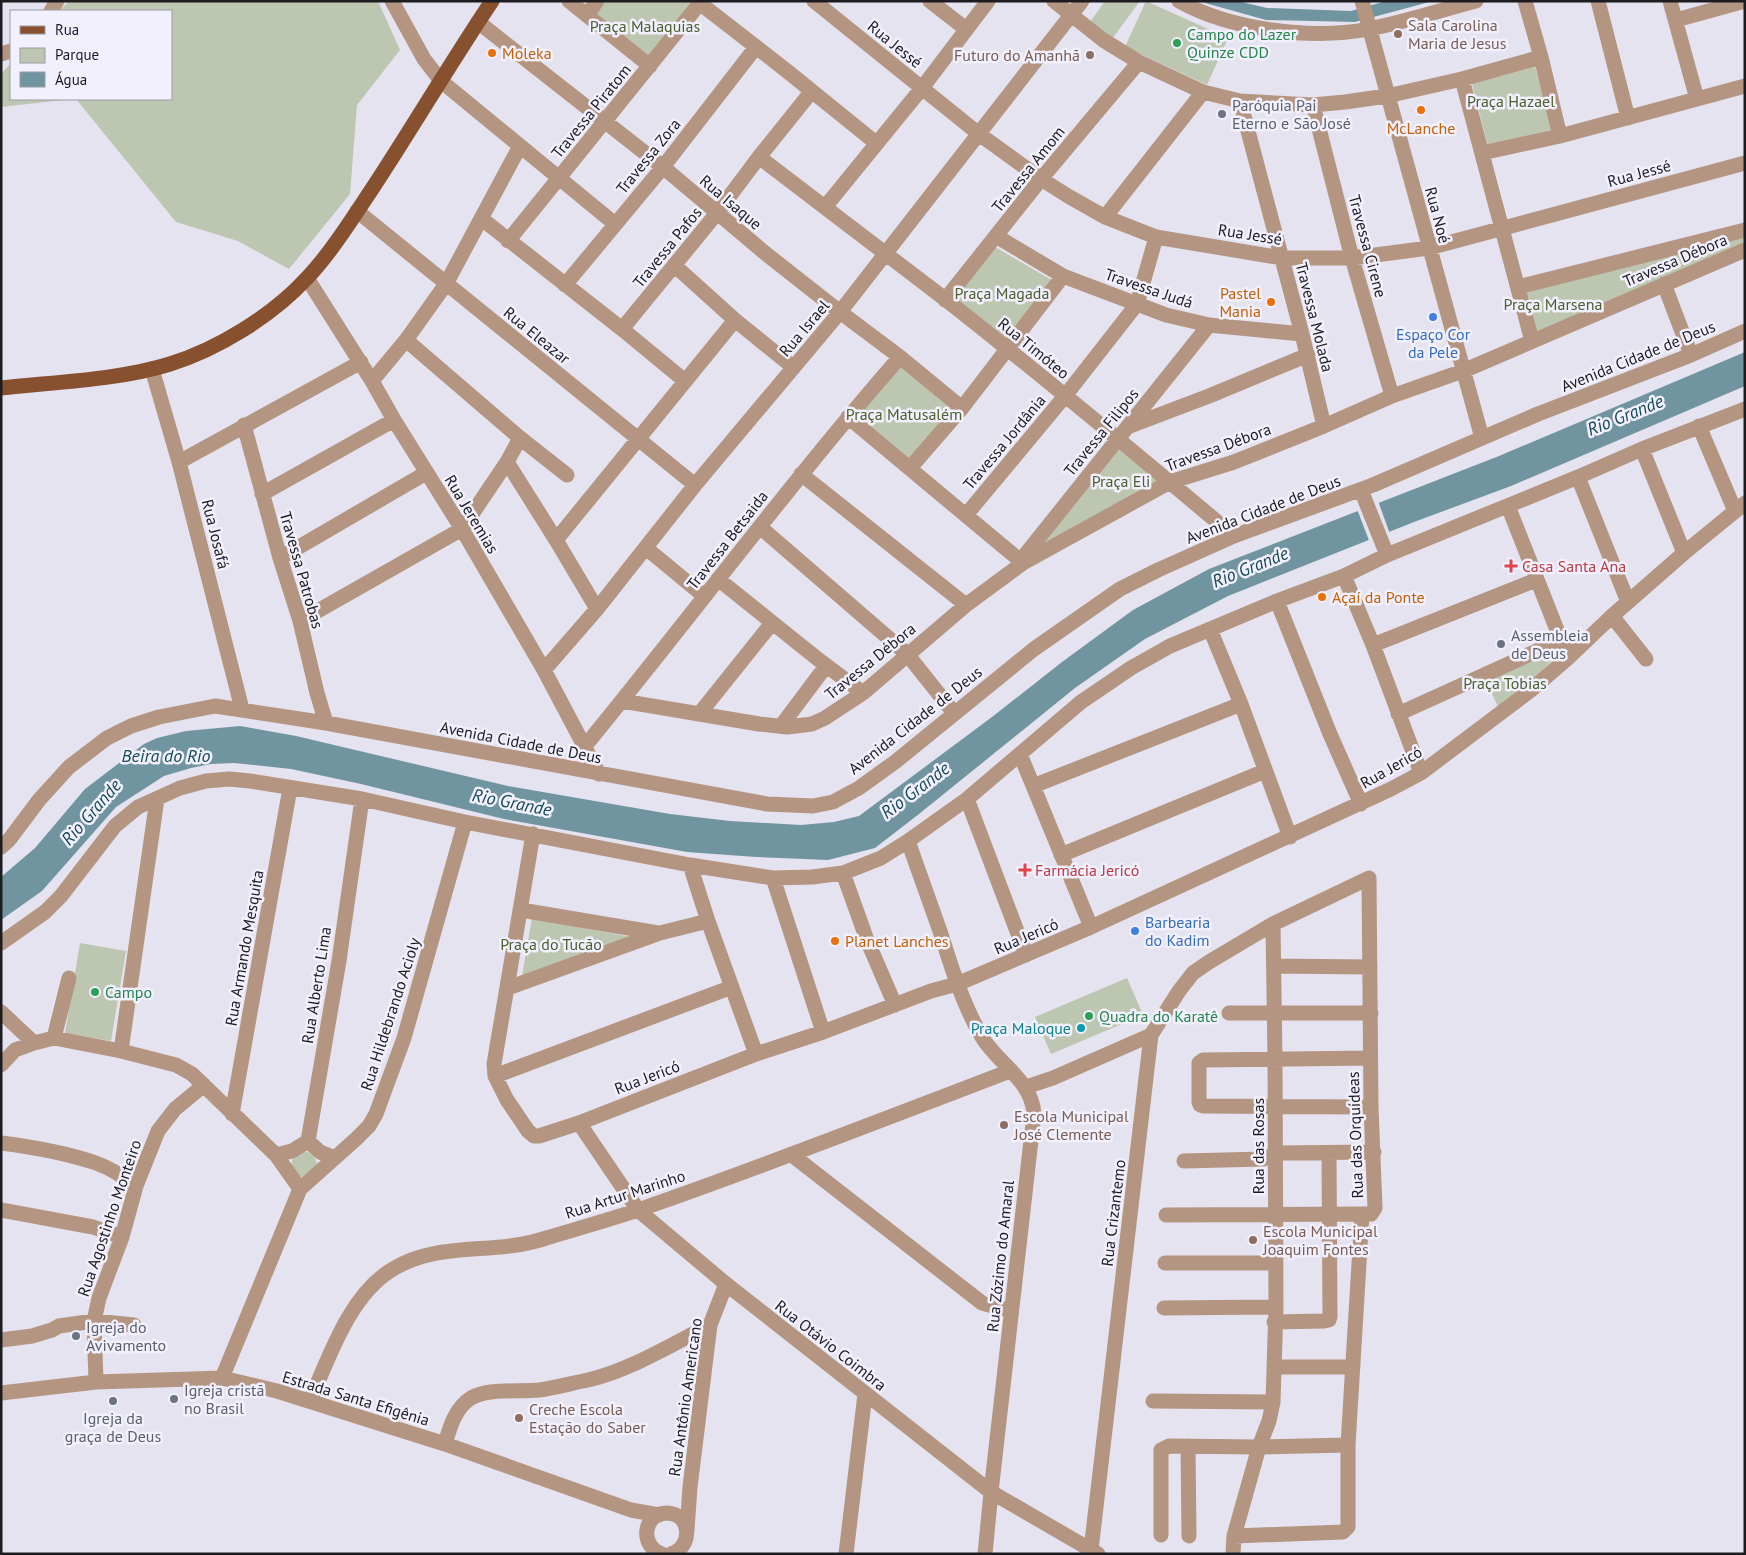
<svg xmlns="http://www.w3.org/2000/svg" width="1746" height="1555" font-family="'PT Sans',sans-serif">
	<rect width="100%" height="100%" fill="#e4e3ef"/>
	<path fill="#bdc6b0" d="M 69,1 L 378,1 L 400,50 L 357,105 L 350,194 L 289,269 L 238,241 L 176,222 L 76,99 L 171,99 L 171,11 L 59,11 Z
		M 603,1 L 691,1 L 695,4 L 650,60 L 593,14 Z
		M 1105,1 L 1140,1 L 1112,39 L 1090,22 Z
		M 1146,1 L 1228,38 L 1207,85 L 1125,47 Z
		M 1533,60 L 1554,131 L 1489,150 L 1470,76 Z
		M 11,63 L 11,99 L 72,99 L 1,107 L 1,74 Z
		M 1745,226 L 1745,247 L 1535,336 L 1523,288 Z
		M 995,247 L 1055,282 L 1009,345 L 951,302 Z
		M 900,364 L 955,409 L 912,465 L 852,420 Z
		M 1118,449 L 1162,485 L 1041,547 Z
		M 1564,648 L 1533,680 L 1499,709 L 1483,674 L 1524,659 Z
		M 532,918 L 641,939 L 522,976 Z
		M 80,943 L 126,951 L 111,1041 L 65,1033 Z
		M 1127,978 L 1143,1015 L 1051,1054 L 1035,1017 Z
		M 303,1151 C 311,1152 316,1157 317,1165 L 302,1177 L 298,1176 L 291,1166 L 293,1158 Z"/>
	<path fill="#7195a0" d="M 1198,1 L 1237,1 L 1267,8 L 1351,11 L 1386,1 L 1433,1 L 1355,22 L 1266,20 Z
		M 1745,352 L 1745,386 L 1511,486 L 1414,522 L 1228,596 L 1145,639 L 1075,688 L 919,814 L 875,848 L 828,860 L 756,857 L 687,852 L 504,819 L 361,784 L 291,769 L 234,763 L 211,764 L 191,768 L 164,776 L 116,807 L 42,891 L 1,920 L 1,877 L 35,848 L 85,789 L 144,744 L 157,738 L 186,731 L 240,726 L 296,736 L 508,786 L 670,814 L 730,821 L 801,825 L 834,822 L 859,816 L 992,717 L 1062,662 L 1133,610 L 1209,569 L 1499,456 Z"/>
	<path fill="#e4e3ef" d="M 1378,501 L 1390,534 L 1370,543 L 1357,509 Z"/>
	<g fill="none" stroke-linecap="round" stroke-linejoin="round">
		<path stroke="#b49582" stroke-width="15" d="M 392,1 L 424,59 L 441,81 L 615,224
			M 569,1 L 650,66
			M 697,1 L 787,71 L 876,143
			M 814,1 L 979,134 L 1041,179 L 1068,196 L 1105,217 L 1156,237 L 1282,258 L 1352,258 L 1429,248 L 1745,163
			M 930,1 L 966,29
			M 1054,1 L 1103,40 L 1139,62 L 1203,92 L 1240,101 L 1313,105 L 1345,102 L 1387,96 L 1462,79 L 1541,57
			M 1179,1 C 1231,30 1311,40 1369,29 C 1405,22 1441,10 1476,1
			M 1362,1 L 1482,438
			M 1525,1 L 1541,57 L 1560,136
			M 1598,1 L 1628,118
			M 1670,1 L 1697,99
			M 51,11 L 57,1
			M 587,15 L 597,1
			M 1676,20 L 1745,1
			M 478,22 L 663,167 L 765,253 L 840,312 L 900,357 L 962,408
			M 1,54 L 11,51
			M 1462,79 L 1532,341
			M 1240,101 L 1302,334 L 1324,426
			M 1313,105 L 1352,258 L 1392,396
			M 1482,153 L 1560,136 L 1745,86
			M 759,157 C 821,205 883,251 945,299 C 1043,376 1139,456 1234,536
			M 825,207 L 922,88 L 988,1
			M 357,211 L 695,485
			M 1105,217 L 1203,92
			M 482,219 L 622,329 L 685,381
			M 996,236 L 1063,276 L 1166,315 L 1209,325 L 1302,334
			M 508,241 L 700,3
			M 674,265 L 735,320 L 793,367
			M 307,278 L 372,381 L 394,420 L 462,529 L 544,670 L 599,774
			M 1664,284 L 1691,355
			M 565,285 L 663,167 L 756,47
			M 1518,287 L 1745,230
			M 945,300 L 1041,179 L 1139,62
			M 622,329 L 717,213 L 759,157 L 812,91
			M 152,369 L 179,462 L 242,709
			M 372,381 L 406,340 L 446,284 L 520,146
			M 848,417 L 1023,563
			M 244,425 L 280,558 L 300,621 L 317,693 L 326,723
			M 1130,426 L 1209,396 L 1308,355
			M 1699,426 L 1735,511
			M 520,438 L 567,475
			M 1642,449 L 1684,553
			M 179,462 L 361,362
			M 507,462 L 556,540 L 597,609
			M 910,468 L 962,408 L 1063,276
			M 801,474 L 966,605
			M 1578,477 L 1628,602
			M 1361,490 L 1387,555
			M 262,494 L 394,420
			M 1508,506 L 1561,640
			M 966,515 L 1065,396 L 1137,304 L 1156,237
			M 760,527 L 907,654 L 954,713
			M 556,540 L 735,320
			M 646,548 L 704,596
			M 280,558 L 426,473
			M 1021,560 L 1209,325
			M 1344,576 L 1373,645 L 1421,773
			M 718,579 L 819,660 L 863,693
			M 1277,601 L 1330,734 L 1361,804
			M 1612,616 L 1646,659
			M 300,621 L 462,529 L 507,462 L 520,438 L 406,340
			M 1210,629 L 1241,704 L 1290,837
			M 1373,645 L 1536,580
			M 544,670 L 597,609 L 695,485 L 840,312 L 1082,1
			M 622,701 L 759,724 L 787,727 L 812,724 L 825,718 L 863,693 L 966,605 L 1023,563 L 1170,482 L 1234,462 L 1324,426 L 1392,396 L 1463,371 L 1745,250
			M 700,713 L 772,623
			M 1398,714 L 1561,640 L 1569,657
			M 781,726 L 826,666
			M 585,746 C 691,617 790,483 900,357
			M 1020,754 L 1091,927
			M 1033,786 L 1241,704
			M 967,799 L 1026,955
			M 533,834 L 494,1064 L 495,1076 L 507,1100 L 528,1131 L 534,1136 L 539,1136 L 579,1123 L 756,1054 L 823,1032 L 931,991 L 957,984 L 1091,927 L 1391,789 L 1421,773 L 1531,690 L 1569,657 L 1612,616 L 1684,553 L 1745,503
			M 908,841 C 919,872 930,903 941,934 C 952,969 963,1005 982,1037 C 998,1064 1032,1080 1034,1114 L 991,1492 L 985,1554
			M 1,847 L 9,840 L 39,800 L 69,767 L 107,738 L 131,726 L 159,717 L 215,706 L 326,723 L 767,804 L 813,806 L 833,802 L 859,788 L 895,762 L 1034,649 L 1120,589 L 1158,570 L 1234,536 L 1373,485 L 1538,414 L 1691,355 L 1745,331
			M 1061,855 L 1265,771
			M 690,865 L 708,921 L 756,1054
			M 843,873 L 867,940 L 895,1005
			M 773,878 L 823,1032
			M 521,910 L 658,933
			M 1,943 L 45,912 L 61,896 L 115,826 L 138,807 L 180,788 L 206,781 L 229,779 L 250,781 L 362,799 L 465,822 L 690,865 L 773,878 L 812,877 L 843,873 L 881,858 L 908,841 L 967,799 L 1081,702 L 1131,668 L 1170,646 L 1277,601 L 1344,576 L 1387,555 L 1578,477 L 1642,449 L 1745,409
			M 1274,966 L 1370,967
			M 508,988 L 660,933 L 708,921
			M 1,1012 L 34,1043
			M 1229,1013 L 1371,1013
			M 54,1038 L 69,978
			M 121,1051 L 157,799
			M 1370,1058 L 1203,1060 L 1199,1063 L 1199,1102 L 1200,1105 L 1203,1106 L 1371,1107
			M 1,1065 L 15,1050 L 34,1043 L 54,1038 L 121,1051 L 176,1065 L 192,1074 L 276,1155 L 300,1189
			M 495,1076 L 732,987
			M 1026,1087 L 1053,1078 L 1151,1035
			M 232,1114 L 290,788
			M 579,1123 L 638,1210 L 726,1284 L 991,1492 L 1098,1554
			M 308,1141 L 320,1152 L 335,1158
			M 1,1143 C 33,1147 66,1153 96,1163 C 110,1168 124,1177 136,1186
			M 276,1155 L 292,1151 L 308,1141 L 339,961 L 362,799
			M 792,1155 L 982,1303 L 1011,1311
			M 1184,1161 L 1264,1159 L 1275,1153 L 1374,1152
			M 1,1210 L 93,1227 L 122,1237
			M 1166,1215 L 1362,1214
			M 1165,1263 L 1275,1263
			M 1164,1308 L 1276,1307
			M 1274,1322 L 1324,1321 L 1329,1320 L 1330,1317 L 1329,1153
			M 1,1340 L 32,1336 L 52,1330 L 59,1326 L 94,1321 L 134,1325
			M 1275,1367 L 1353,1367
			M 222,1378 L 300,1189 L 356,1139 L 369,1126 L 376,1114 L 404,1038 L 465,822
			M 96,1382 L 94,1321 L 99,1298 L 122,1237 L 136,1186 L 158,1131 L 175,1109 L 204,1085
			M 1,1393 L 96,1382 L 222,1378 L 277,1391 L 445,1444 L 631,1510 L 659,1515
			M 310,1401 C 329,1357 350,1294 393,1269 C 439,1241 494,1255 543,1239 C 576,1229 609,1220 641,1209 C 765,1166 887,1118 1010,1071
			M 1153,1401 L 1273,1402
			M 445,1444 C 450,1427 455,1408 471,1398 C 488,1388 519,1392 539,1390 C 555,1388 572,1383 588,1380 C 628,1371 673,1344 710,1325
			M 1188,1446 L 1189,1536
			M 687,1530 L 690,1487 L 710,1325 L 726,1284
			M 1161,1535 L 1161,1450 L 1169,1446 L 1259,1447 L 1348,1445
			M 662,1554 C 639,1546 643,1513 667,1513 C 692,1514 693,1547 671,1554
			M 846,1554 L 865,1394
			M 1092,1554 L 1091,1550 L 1151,1035 L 1179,991 L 1193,973 L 1209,962 L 1273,924 L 1369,878 L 1371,1107 L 1375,1208 L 1371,1214 L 1362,1214 L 1348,1445 L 1348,1527 L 1343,1532 L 1234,1536
			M 1233,1554 L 1234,1536 L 1259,1447 L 1269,1421 L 1273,1402 L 1276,1307 L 1275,1060 L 1273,924"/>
		<path stroke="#87512f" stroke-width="15" d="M 1,388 C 55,382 119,380 170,364 C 218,349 272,316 307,278 C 331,253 354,216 374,186 C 414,125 451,62 492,1"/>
	</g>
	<g fill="#8d6e63" stroke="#f1f0fc" stroke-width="2">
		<circle cx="1398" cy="34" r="5"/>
		<circle cx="1090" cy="55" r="5"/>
		<circle cx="1004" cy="1125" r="5"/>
		<circle cx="1253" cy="1240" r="5"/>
		<circle cx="519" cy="1418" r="5"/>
	</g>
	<g fill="#2e9e5b" stroke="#f1f0fc" stroke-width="2">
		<circle cx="1177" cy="43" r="5"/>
		<circle cx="95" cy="992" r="5"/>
		<circle cx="1089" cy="1016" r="5"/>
	</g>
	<g fill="#e8710a" stroke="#f1f0fc" stroke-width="2">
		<circle cx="492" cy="53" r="5"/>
		<circle cx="1421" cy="110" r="5"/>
		<circle cx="1271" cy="302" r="5"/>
		<circle cx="1322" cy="597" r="5"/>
		<circle cx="835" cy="941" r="5"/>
	</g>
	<g fill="#6b7280" stroke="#f1f0fc" stroke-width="2">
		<circle cx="1222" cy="114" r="5"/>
		<circle cx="1501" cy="644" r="5"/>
		<circle cx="76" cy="1336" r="5"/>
		<circle cx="174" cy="1399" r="5"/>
		<circle cx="113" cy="1401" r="5"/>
	</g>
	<g fill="#3f7fe0" stroke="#f1f0fc" stroke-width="2">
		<circle cx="1433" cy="317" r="5"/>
		<circle cx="1135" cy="931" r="5"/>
	</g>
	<g fill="#e0444e" stroke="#f1f0fc" stroke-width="2">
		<path d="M1508.5 558.5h5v5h5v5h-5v5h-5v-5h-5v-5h5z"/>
		<path d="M1022.5 862.5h5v5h5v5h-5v5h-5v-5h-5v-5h5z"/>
	</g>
	<circle fill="#0f9aa8" stroke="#f1f0fc" stroke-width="2" cx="1081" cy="1028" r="5"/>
	<g text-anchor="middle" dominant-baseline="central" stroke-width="5" stroke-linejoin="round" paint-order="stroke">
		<g font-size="16" fill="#785e54" stroke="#f1f0fc" text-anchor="start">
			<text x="1408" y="25">Sala Carolina<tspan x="1408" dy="18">Maria de Jesus</tspan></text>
			<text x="1080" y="55" text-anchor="end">Futuro do Amanhã</text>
			<text x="1014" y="1116">Escola Municipal<tspan x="1014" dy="18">José Clemente</tspan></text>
			<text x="1263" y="1231">Escola Municipal<tspan x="1263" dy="18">Joaquim Fontes</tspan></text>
			<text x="529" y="1409">Creche Escola<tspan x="529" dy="18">Estação do Saber</tspan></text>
		</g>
		<g font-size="16" fill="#4e5e2e" stroke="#f1f0fc">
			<text x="645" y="26">Praça Malaquias</text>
			<text x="1511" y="101">Praça Hazael</text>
			<text x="1002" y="293">Praça Magada</text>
			<text x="1553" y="304">Praça Marsena</text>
			<text x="904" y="414">Praça Matusalém</text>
			<text x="1121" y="481">Praça Eli</text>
			<text x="1505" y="683">Praça Tobias</text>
			<text x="551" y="944">Praça do Tucão</text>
		</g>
		<g font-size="16" fill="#27864d" stroke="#f1f0fc" text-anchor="start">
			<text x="1187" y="34">Campo do Lazer<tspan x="1187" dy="18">Quinze CDD</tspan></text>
			<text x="105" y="992">Campo</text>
			<text x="1099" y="1016">Quadra do Karatê</text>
		</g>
		<g font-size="16" fill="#1d1c20" stroke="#f1f0fc">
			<text transform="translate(895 44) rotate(39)">Rua Jessé</text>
			<text transform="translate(591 111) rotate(-51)">Travessa Piratom</text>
			<text transform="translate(648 156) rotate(-51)">Travessa Zora</text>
			<text transform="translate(1028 169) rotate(-51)">Travessa Amom</text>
			<text transform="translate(1639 173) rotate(-15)">Rua Jessé</text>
			<text transform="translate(731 202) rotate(40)">Rua Isaque</text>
			<text transform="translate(1438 215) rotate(75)">Rua Noé</text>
			<text transform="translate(1250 234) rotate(9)">Rua Jessé</text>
			<text transform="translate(1368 246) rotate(75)">Travessa Cirene</text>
			<text transform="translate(667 247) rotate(-51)">Travessa Pafos</text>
			<text transform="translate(1675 260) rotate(-23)">Travessa Débora</text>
			<text transform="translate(1149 288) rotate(19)">Travessa Judá</text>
			<text transform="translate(1315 317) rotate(76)">Travessa Molada</text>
			<text transform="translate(804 328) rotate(-50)">Rua Israel</text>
			<text transform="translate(537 335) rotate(39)">Rua Eleazar</text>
			<text transform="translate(1034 348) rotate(39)">Rua Timóteo</text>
			<text transform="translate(1638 356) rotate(-22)">Avenida Cidade de Deus</text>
			<text transform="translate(1101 432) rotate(-51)">Travessa Filipos</text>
			<text transform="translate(1004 442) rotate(-50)">Travessa Jordânia</text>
			<text transform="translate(1218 447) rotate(-20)">Travessa Débora</text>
			<text transform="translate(1263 509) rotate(-21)">Avenida Cidade de Deus</text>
			<text transform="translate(472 514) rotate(59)">Rua Jeremias</text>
			<text transform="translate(216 534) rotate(76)">Rua Josafá</text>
			<text transform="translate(727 540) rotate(-52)">Travessa Betsaida</text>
			<text transform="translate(302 570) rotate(74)">Travessa Patrobas</text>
			<text transform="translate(870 661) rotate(-39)">Travessa Débora</text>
			<text transform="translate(915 720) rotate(-38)">Avenida Cidade de Deus</text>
			<text transform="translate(521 742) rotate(11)">Avenida Cidade de Deus</text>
			<text transform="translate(1391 767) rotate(-30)">Rua Jericó</text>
			<text transform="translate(1026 936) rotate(-23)">Rua Jericó</text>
			<text transform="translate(244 948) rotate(-80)">Rua Armando Mesquita</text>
			<text transform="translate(316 985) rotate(-81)">Rua Alberto Lima</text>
			<text transform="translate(390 1014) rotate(-72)">Rua Hildebrando Acioly</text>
			<text transform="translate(647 1077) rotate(-21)">Rua Jericó</text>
			<text transform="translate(1355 1135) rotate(-92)">Rua das Orquídeas</text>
			<text transform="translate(1258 1146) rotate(-90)">Rua das Rosas</text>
			<text transform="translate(625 1194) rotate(-18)">Rua Artur Marinho</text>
			<text transform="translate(1113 1213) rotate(-83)">Rua Crizantemo</text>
			<text transform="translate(109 1218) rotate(-71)">Rua Agostinho Monteiro</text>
			<text transform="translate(1000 1256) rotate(-84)">Rua Zózimo do Amaral</text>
			<text transform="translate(831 1345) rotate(38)">Rua Otávio Coimbra</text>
			<text transform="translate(685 1397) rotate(-82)">Rua Antônio Americano</text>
			<text transform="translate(356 1398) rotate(17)">Estrada Santa Efigênia</text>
		</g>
		<g font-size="16" fill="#c56008" stroke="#f1f0fc" text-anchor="start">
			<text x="502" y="53">Moleka</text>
			<text x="1421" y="128" text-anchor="middle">McLanche</text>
			<text x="1261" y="293" text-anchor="end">Pastel<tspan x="1261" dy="18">Mania</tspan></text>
			<text x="1332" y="597">Açaí da Ponte</text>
			<text x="845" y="941">Planet Lanches</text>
		</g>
		<g font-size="16" fill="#5b616d" stroke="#f1f0fc" text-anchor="start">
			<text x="1232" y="105">Paróquia Pai<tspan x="1232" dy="18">Eterno e São José</tspan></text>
			<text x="1511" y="635">Assembleia<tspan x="1511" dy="18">de Deus</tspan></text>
			<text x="86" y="1327">Igreja do<tspan x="86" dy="18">Avivamento</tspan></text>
			<text x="184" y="1390">Igreja cristã<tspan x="184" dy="18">no Brasil</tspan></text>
			<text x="113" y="1418" text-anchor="middle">Igreja da<tspan x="113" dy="18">graça de Deus</tspan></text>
		</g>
		<g font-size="16" fill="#366cbe" stroke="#f1f0fc">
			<text x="1433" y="334">Espaço Cor<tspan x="1433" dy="18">da Pele</tspan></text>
			<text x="1145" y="922" text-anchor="start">Barbearia<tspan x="1145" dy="18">do Kadim</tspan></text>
		</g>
		<g font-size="16" fill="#be3a42" stroke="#f1f0fc" text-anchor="start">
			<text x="1522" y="566">Casa Santa Ana</text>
			<text x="1035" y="870">Farmácia Jericó</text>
		</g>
		<g font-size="16" fill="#0d838f" stroke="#f1f0fc" text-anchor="end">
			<text x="1071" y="1028">Praça Maloque</text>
		</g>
		<g font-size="18" font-style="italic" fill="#154957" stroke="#f1f0fc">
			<text transform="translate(1625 415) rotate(-22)">Rio Grande</text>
			<text transform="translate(1250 567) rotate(-22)">Rio Grande</text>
			<text x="166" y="755">Beira do Rio</text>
			<text transform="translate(915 790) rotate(-37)">Rio Grande</text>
			<text transform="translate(512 802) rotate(11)">Rio Grande</text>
			<text transform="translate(91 812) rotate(-49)">Rio Grande</text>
		</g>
	</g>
	<rect width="1746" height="1555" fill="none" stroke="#1d1c20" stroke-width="5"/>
	<rect x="10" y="10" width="162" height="90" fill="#f1f0fc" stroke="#9c9ba4"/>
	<rect x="20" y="26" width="25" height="8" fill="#87512f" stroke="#9c9ba4"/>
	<text x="55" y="35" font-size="15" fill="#1d1c20">Rua</text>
	<rect x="20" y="48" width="25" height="15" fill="#bdc6b0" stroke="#9c9ba4"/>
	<text x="55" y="60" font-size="15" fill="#1d1c20">Parque</text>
	<rect x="20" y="72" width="25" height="15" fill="#7195a0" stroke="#9c9ba4"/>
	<text x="55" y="85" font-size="15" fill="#1d1c20">Água</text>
</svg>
